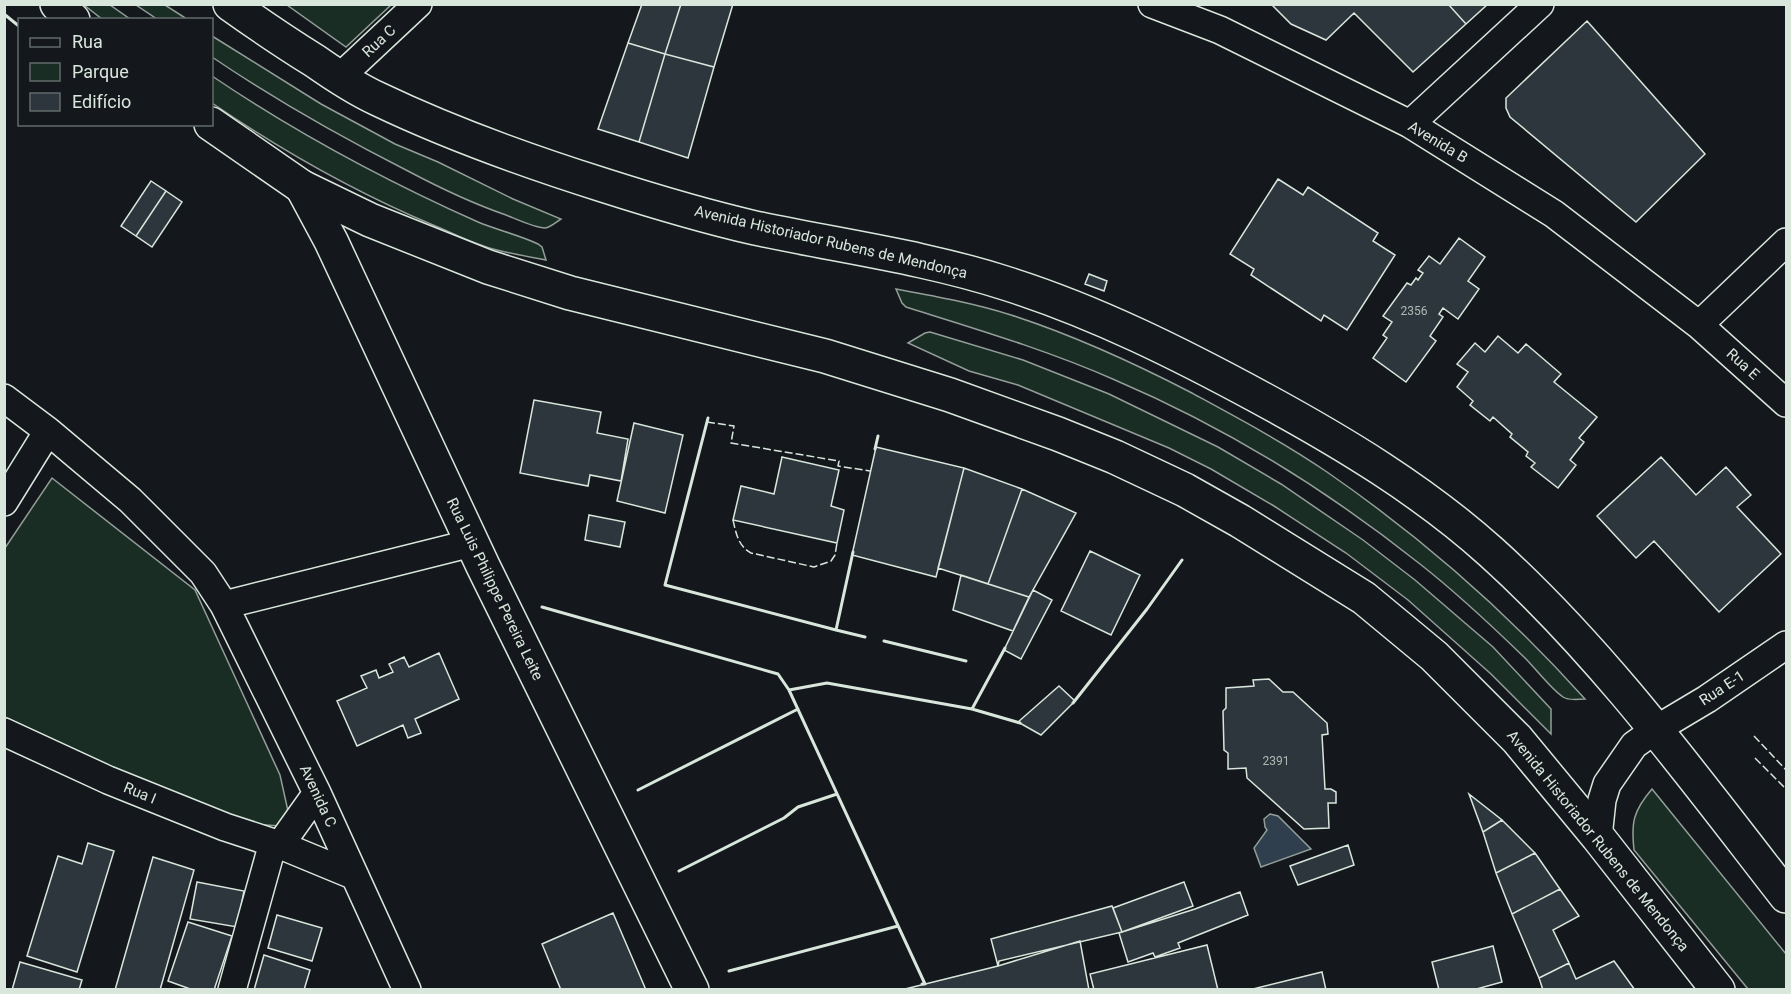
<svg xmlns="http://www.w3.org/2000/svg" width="1791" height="994" font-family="Roboto,sans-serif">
	<rect width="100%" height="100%" fill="#14181c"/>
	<path fill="#1a2d24" stroke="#939e99" stroke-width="1.5" d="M 84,5 L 110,5 L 130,19 L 102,19 Z
		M 136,5 L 165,5 L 187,19 L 157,19 Z
		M 287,5 L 391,5 L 346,47 Z
		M 212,36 L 321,104 L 395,144 L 438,162 L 513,199 L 561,219 C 556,222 551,227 545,228 C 535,228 516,219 506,215 C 471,203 438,187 406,170 C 339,136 274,99 212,57 Z
		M 212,76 C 295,132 386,181 478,222 C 497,230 519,235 538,244 L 542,247 L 546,260 C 530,257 513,254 497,250 C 475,245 453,233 433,225 C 355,192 281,150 212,103 Z
		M 896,289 C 934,296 973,303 1011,315 C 1073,335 1132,362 1190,392 C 1236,417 1283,442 1327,472 C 1421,537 1508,613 1585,699 C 1578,699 1569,701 1563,697 C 1551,689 1536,669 1525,658 C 1491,625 1457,593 1420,564 C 1327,490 1225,427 1115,380 C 1047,350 976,329 906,307 L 902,303 Z
		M 930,332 L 1023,360 L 1109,394 L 1218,447 L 1281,484 L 1363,540 L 1415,580 L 1493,647 L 1551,709 L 1551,734 L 1491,674 L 1408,600 L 1346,553 L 1274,506 L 1211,469 L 1169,448 L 1018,385 L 969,371 L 908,343 L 925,333 Z
		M 52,478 L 195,590 L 280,775 L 288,811 L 281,826 L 248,824 L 202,809 L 5,717 L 5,548 Z
		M 1652,789 L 1786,954 L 1786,989 L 1748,989 L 1634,850 C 1631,823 1633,811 1652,789 Z"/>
	<path fill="#2f3f4d" stroke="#939e99" stroke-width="1.5" d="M 1270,814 L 1278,816 L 1311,849 L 1261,867 L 1254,848 L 1267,830 L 1265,827 L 1264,819 Z"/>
	<path fill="#2c363c" stroke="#d8e6dc" stroke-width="1.5" d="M 642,4 L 681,4 L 665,54 L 628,43 Z
		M 681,4 L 733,4 L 714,67 L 665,54 Z
		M 1271,4 L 1488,4 L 1413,72 L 1354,13 L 1326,40 L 1291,24 Z
		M 1448,4 L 1488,4 L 1466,24 Z
		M 1587,21 L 1705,154 L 1636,222 L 1510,117 L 1506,108 L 1506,98 Z
		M 628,43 L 665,54 L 639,142 L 598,129 Z
		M 665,54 L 714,67 L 688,158 L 639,142 Z
		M 1278,179 L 1303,195 L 1308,187 L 1378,233 L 1373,241 L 1395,255 L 1347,330 L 1324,315 L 1321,321 L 1251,275 L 1254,269 L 1230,254 Z
		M 151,181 L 166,191 L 136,236 L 121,226 Z
		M 166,191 L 182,202 L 152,247 L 136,236 Z
		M 1459,238 L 1485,257 L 1468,281 L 1479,289 L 1458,319 L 1443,308 L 1439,314 L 1443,317 L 1430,336 L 1436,341 L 1406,382 L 1373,358 L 1387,338 L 1383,335 L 1392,322 L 1383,316 L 1407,283 L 1411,285 L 1416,278 L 1418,280 L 1423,273 L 1418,270 L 1429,256 L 1440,264 Z
		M 1089,274 L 1107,281 L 1104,291 L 1085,284 Z
		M 1498,336 L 1518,353 L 1526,344 L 1561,374 L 1554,382 L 1597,417 L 1579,438 L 1584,442 L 1570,460 L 1576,465 L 1558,488 L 1531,467 L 1535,463 L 1526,456 L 1528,452 L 1510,437 L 1512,434 L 1493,417 L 1490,421 L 1470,405 L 1473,401 L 1457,387 L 1468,372 L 1457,364 L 1475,343 L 1485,352 Z
		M 534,400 L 601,412 L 597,433 L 628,439 L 621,481 L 590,475 L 588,486 L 520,473 Z
		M 634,423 L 683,435 L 665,513 L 617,501 Z
		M 876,447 L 964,468 L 936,577 L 852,555 Z
		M 782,457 L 839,470 L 831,506 L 844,510 L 837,543 L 733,520 L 741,486 L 774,494 Z
		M 1661,457 L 1696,495 L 1726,467 L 1751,495 L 1737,507 L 1781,554 L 1719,612 L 1654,541 L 1636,558 L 1597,516 Z
		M 964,468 L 1022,489 L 988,584 L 938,568 Z
		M 1022,489 L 1076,513 L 1029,597 L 988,584 Z
		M 589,515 L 625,522 L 620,547 L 585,540 Z
		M 1090,551 L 1140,575 L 1111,635 L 1061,611 Z
		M 961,575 L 1029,597 L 1013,631 L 953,610 Z
		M 1033,590 L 1052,600 L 1021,659 L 1004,650 Z
		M 439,653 L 459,699 L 415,719 L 421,733 L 408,738 L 403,725 L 357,746 L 337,701 L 367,688 L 361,676 L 376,670 L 379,678 L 393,672 L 389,664 L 404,657 L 409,667 Z
		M 1269,679 L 1283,692 L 1293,692 L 1327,723 L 1328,734 L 1322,735 L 1325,789 L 1331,789 L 1336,792 L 1336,803 L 1328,803 L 1329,828 L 1304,829 L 1247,778 L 1246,768 L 1228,769 L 1228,753 L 1224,750 L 1223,711 L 1226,708 L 1226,688 L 1254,686 L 1253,680 Z
		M 1059,686 L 1075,701 L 1041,735 L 1018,722 Z
		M 1469,794 L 1502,820 L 1483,832 Z
		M 1502,820 L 1535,853 L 1496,873 L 1483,832 Z
		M 88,843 L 114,851 L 77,972 L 27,956 L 58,856 L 82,864 Z
		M 1348,845 L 1354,865 L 1298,885 L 1290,866 Z
		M 1535,853 L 1560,889 L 1512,914 L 1496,873 Z
		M 153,857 L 194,870 L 160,990 L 115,990 Z
		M 197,882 L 244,891 L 237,927 L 190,919 Z
		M 1184,882 L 1193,906 L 1122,932 L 1113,908 Z
		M 1560,889 L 1579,916 L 1553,930 L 1569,963 L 1539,978 L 1512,914 Z
		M 1240,892 L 1248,915 L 1178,943 L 1180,948 L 1155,957 L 1153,953 L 1128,962 L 1119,933 L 1195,909 Z
		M 1112,906 L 1122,932 L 999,961 L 998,966 L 991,939 Z
		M 613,913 L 646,990 L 561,990 L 542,944 Z
		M 277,915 L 322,928 L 312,961 L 268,948 Z
		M 188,922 L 232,936 L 214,990 L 193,990 L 168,981 Z
		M 1080,941 L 1089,990 L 901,990 L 998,966 Z
		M 1207,945 L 1218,990 L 1094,990 L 1090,974 Z
		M 1493,946 L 1502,982 L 1473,990 L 1439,990 L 1432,962 Z
		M 264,955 L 310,970 L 304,990 L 254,990 Z
		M 1614,961 L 1635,990 L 1543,990 L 1539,978 L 1569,963 L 1576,979 Z
		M 20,962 L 82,980 L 79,990 L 12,990 Z
		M 1322,972 L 1326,990 L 1249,990 Z"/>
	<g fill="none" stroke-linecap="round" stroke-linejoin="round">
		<g stroke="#d8e6dc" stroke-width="30">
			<path id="street" d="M 1152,4 L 1220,30 L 1410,124 L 1554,214 L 1699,325 L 1786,403
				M 340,77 L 418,4
				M 1410,124 L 1540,4
				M 1699,325 L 1786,242
				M 4,398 L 48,431 L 130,500 L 203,573 L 224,605 L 317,793 L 407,990
				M 4,502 L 48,431
				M 224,605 L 472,543
				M 4,732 L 108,780 L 225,827 L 280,845 L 355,876
				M 1598,837 L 1602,800 L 1607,784 L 1634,745 L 1655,730 L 1707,699 L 1786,645
				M 280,845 L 317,793
				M 232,990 L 273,843"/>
		</g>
		<g stroke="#d8e6dc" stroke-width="36">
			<path id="secondary" d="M 302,187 L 331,241 L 483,566 L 692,990"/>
		</g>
		<g stroke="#d8e6dc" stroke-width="36">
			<path id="primary" d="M 57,4 L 73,20
				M 230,4 C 258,24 286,43 315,61 C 335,75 356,89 378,99 C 451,134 527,161 603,185 C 653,201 703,216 755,228 C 839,246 925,257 1008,284 C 1096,312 1180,354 1261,398 C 1342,442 1422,490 1491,552 C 1603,653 1694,778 1786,896
				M 211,124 L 302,187 L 370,220 L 488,267 L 570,293 L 825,356 L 950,395 L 1058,434 L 1115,457 L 1185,490 L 1240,521 L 1364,598 L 1434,656 L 1517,739 L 1598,837 L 1718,990"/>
		</g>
		<use href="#street" stroke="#14181c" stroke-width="27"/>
		<use href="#secondary" stroke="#14181c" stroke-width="33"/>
		<use href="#primary" stroke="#14181c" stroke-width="33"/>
		<path stroke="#d8e6dc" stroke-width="1.5" stroke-dasharray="8 3" stroke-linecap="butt" d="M 707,422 L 734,426 L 731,443 L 839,461 L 838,466 L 870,471
			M 733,520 C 736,533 738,546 751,553 L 814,567 L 831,561 L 835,555 L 837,543
			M 1754,736 L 1786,770
			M 1755,758 L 1786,789"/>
		<path stroke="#d8e6dc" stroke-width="3" d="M 4,14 L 20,27
			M 708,418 L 665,585 L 836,630 L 853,552
			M 875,449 L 878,436
			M 542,607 L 778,674 L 789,690 L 827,683 L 972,709 L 1020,723
			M 836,630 L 865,637
			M 884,641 L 966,661
			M 789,690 L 925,984 L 922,984
			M 1073,703 L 1147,609 L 1182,560
			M 972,709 L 1005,648
			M 638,790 L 798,709
			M 679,871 L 784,818 L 798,807 L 837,794
			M 729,971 L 898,926"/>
	</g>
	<g text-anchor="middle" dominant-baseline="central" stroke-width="4.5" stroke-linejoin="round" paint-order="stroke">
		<g font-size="12" fill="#adbab4">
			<text x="1414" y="311">2356</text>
			<text x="1276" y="761">2391</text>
		</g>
		<g font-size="15" fill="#d8e6dc" stroke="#14181c">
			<text transform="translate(379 41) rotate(-43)">Rua C</text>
			<text transform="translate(1438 142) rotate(31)">Avenida B</text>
			<text transform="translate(831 242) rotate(13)">Avenida Historiador Rubens de Mendonça</text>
			<text transform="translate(1743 364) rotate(42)">Rua E</text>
			<text transform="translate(495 589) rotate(64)">Rua Luis Philippe Pereira Leite</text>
			<text transform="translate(1722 688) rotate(-33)">Rua E-1</text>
			<text transform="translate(140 793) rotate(22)">Rua I</text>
			<text transform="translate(318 796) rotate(65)">Avenida C</text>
			<text transform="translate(1598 841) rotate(51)">Avenida Historiador Rubens de Mendonça</text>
		</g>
	</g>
	<rect width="1791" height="994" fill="none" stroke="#d8e6dc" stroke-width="12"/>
	<rect x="18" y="18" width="195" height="108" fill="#14181c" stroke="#626a69" stroke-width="1.5"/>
	<rect x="30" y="38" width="30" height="9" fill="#14181c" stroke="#626a69" stroke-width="1.5"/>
	<text x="72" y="48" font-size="18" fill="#d8e6dc">Rua</text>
	<rect x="30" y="63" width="30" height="18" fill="#1a2d24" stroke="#626a69" stroke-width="1.5"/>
	<text x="72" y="78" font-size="18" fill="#d8e6dc">Parque</text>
	<rect x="30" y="93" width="30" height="18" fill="#2c363c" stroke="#626a69" stroke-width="1.5"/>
	<text x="72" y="108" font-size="18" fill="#d8e6dc">Edifício</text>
</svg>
